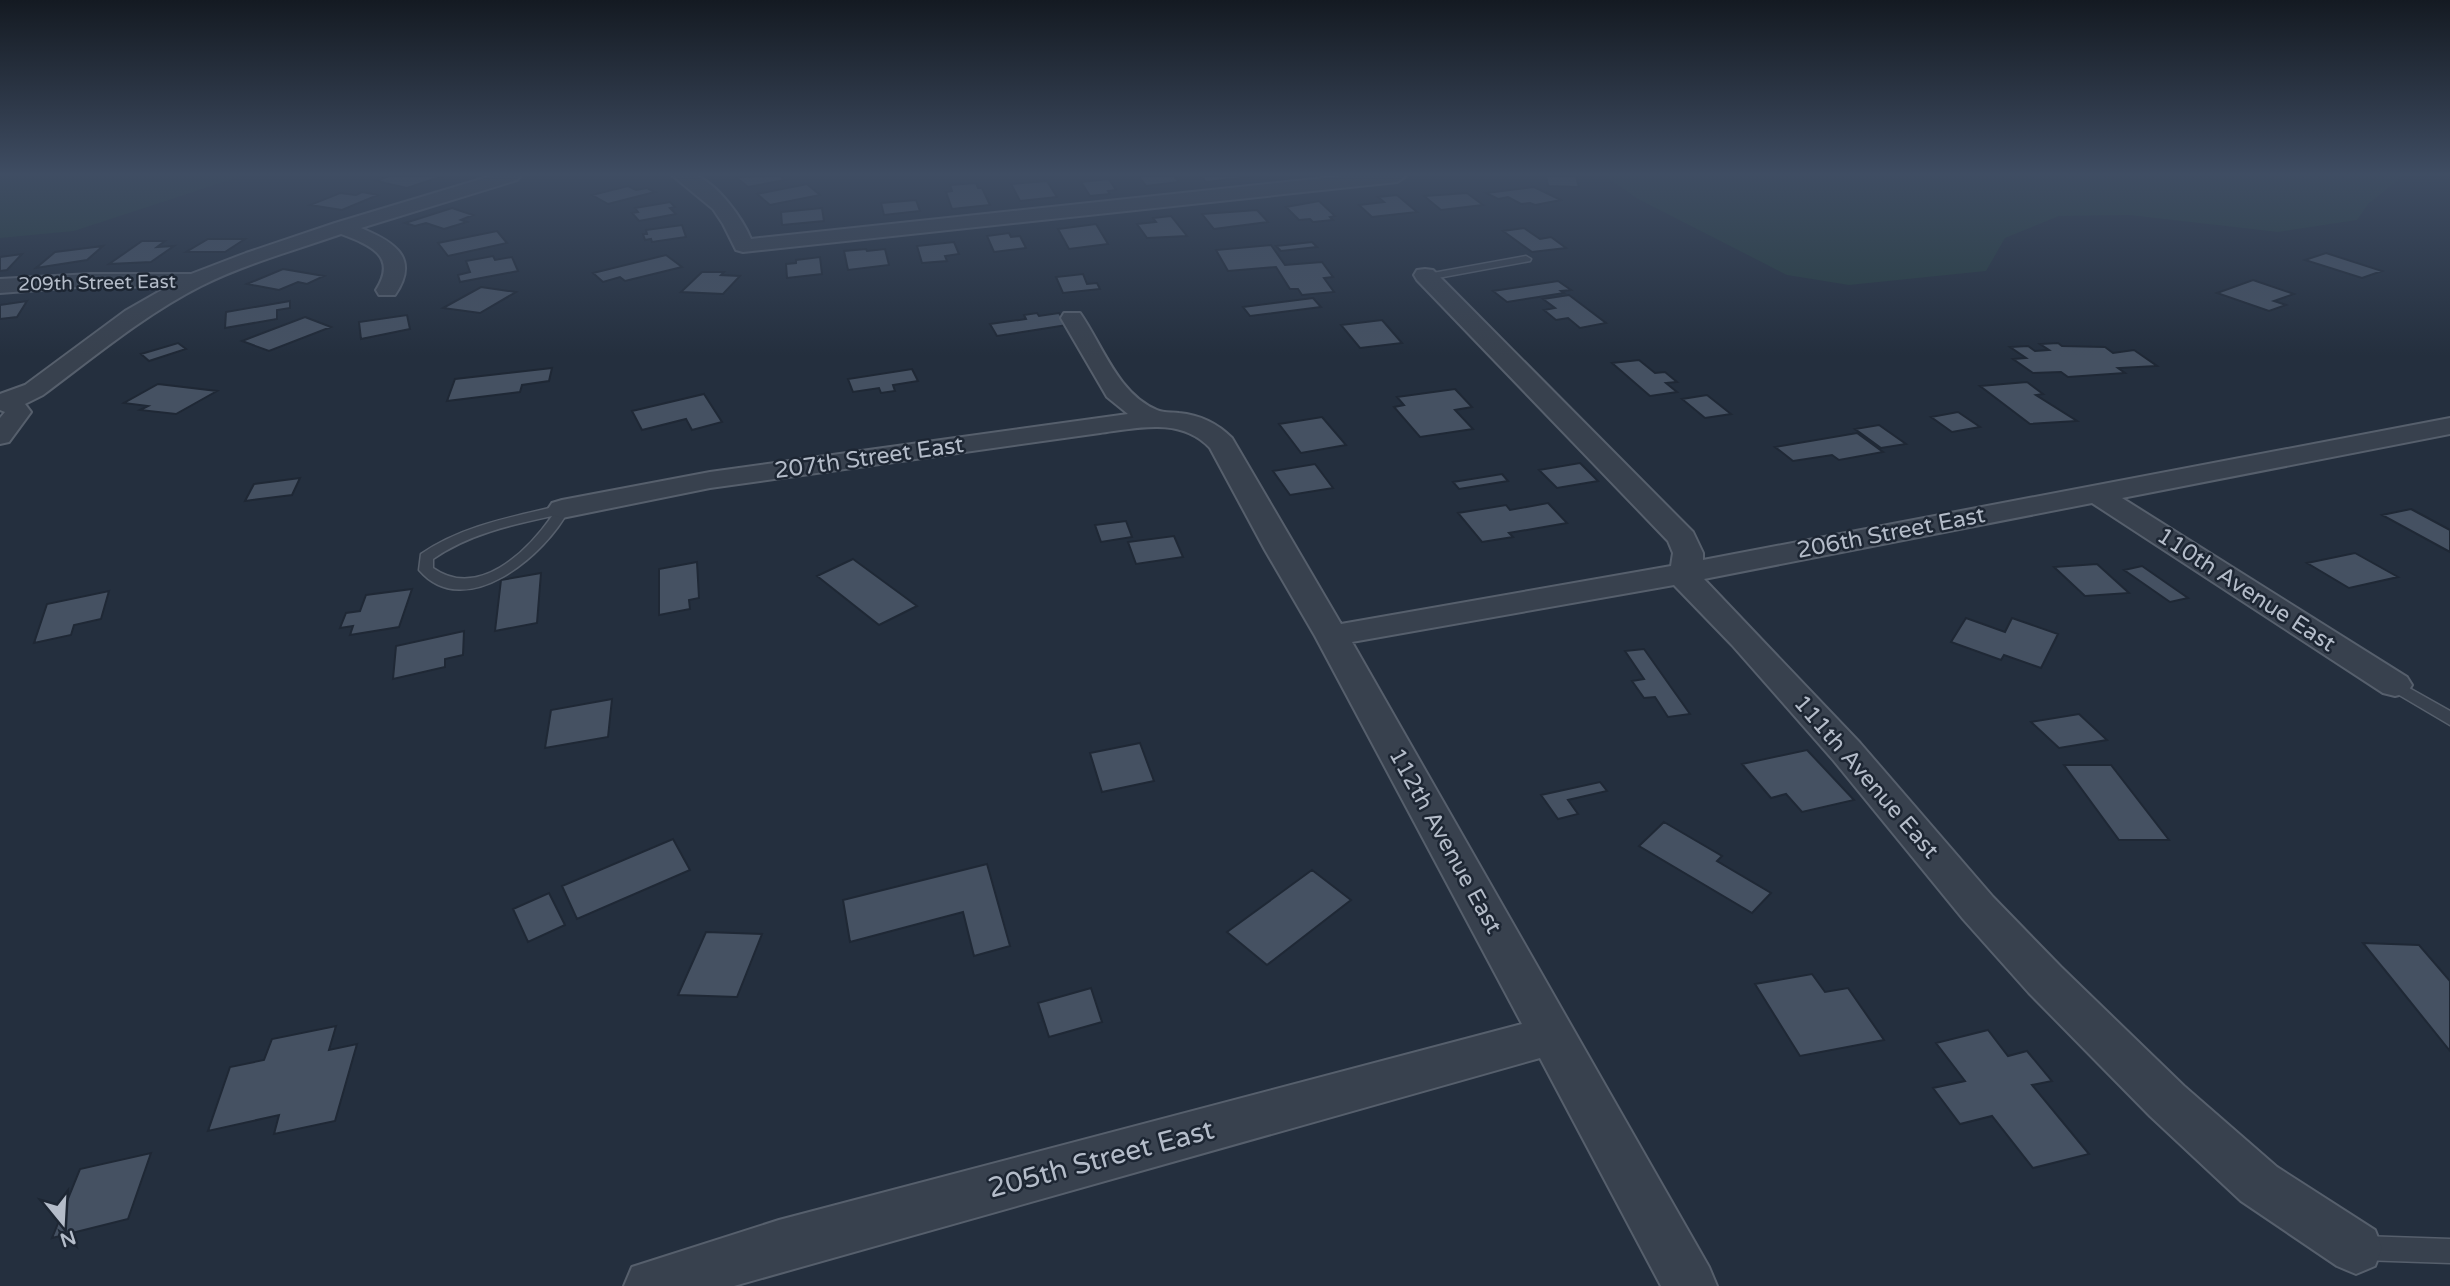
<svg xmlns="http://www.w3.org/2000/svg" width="2450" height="1286" font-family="'Varela Round',sans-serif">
	<rect width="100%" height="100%" fill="#242f3e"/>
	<path fill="#263c3f" d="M 0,176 L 242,176 L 74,231 L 0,238 Z
		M 1605,176 L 2403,176 L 2368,204 L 2357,220 L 2278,232 L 2129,215 L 2059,216 L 2005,238 L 1986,271 L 1849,285 L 1787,275 L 1638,199 Z"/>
	<path fill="#455162" stroke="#1f2835" stroke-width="2" d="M 389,176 L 443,176 L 407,188 L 376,181 Z
		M 780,176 L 785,180 L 748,187 L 736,177 Z
		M 1139,176 L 1174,176 L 1179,182 L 1146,186 Z
		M 1201,176 L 1249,176 L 1250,177 L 1206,182 Z
		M 1546,176 L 1576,176 L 1579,187 L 1548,186 Z
		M 1109,179 L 1116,190 L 1108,191 L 1110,194 L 1090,196 L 1081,182 Z
		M 1047,181 L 1057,197 L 1020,201 L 1011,184 Z
		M 976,183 L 978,188 L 982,188 L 990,205 L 952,209 L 946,192 L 952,191 L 950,185 Z
		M 807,184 L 820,195 L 770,205 L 757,194 Z
		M 628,186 L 636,190 L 647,188 L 655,192 L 608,204 L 592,195 Z
		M 1534,187 L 1561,200 L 1535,205 L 1530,203 L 1521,204 L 1508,197 L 1498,199 L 1486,193 Z
		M 362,192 L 378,195 L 342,210 L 310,205 L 340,193 L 356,195 Z
		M 1467,193 L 1483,205 L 1441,210 L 1424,196 Z
		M 1397,195 L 1417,212 L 1372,217 L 1359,205 L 1384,202 L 1378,197 Z
		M 916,200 L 920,211 L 884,215 L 881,203 Z
		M 1319,201 L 1335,216 L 1330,217 L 1333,220 L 1313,222 L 1310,219 L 1299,220 L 1286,207 Z
		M 670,202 L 675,207 L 670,208 L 676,214 L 639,221 L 632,213 L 638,212 L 635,208 Z
		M 452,208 L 473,215 L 461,220 L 467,222 L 444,229 L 426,223 L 415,226 L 405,223 Z
		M 822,208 L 824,221 L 782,225 L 781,212 Z
		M 1257,210 L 1268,222 L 1214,229 L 1202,214 Z
		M 1171,216 L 1187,236 L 1147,238 L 1137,224 L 1156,222 L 1153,218 Z
		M 1096,224 L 1108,244 L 1069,249 L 1058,229 Z
		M 682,225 L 686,237 L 652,242 L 651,239 L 645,240 L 643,234 L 647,234 L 646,230 Z
		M 1524,228 L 1540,239 L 1551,237 L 1566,248 L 1532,252 L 1503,231 Z
		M 497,231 L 507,243 L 448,256 L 438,243 Z
		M 1009,233 L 1011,237 L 1020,236 L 1026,248 L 994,252 L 987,236 Z
		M 208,239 L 245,239 L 225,252 L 186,252 Z
		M 142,241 L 165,241 L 157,247 L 174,246 L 151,262 L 109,264 Z
		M 954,242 L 959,254 L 945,256 L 947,261 L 922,263 L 917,246 Z
		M 1312,242 L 1317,247 L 1281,251 L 1276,246 Z
		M 1271,245 L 1285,265 L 1322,262 L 1333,277 L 1324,278 L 1334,292 L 1302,295 L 1298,289 L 1290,289 L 1276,267 L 1228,271 L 1216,250 Z
		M 103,246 L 87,260 L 36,268 L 55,252 Z
		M 866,249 L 867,251 L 885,249 L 889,265 L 848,270 L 844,251 Z
		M 2326,253 L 2382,271 L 2362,278 L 2305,260 Z
		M 22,254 L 7,270 L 0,271 L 0,257 Z
		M 666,255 L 682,267 L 625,281 L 620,277 L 603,282 L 593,273 Z
		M 493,256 L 495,260 L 512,257 L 518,271 L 460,282 L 458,275 L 470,272 L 466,261 Z
		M 820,257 L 822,274 L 787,278 L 786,264 L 796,263 L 796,260 Z
		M 283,269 L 324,276 L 307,284 L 298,282 L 279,290 L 247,284 Z
		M 702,272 L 724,272 L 721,275 L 740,276 L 723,294 L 681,292 Z
		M 1083,274 L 1087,284 L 1097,283 L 1100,289 L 1063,293 L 1056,277 Z
		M 2253,280 L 2294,294 L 2274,301 L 2286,305 L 2269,311 L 2217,293 Z
		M 1558,281 L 1571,290 L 1561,291 L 1564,293 L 1507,302 L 1493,291 Z
		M 481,287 L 516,292 L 480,313 L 443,308 Z
		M 1569,295 L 1606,323 L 1580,328 L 1568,318 L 1556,320 L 1544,310 L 1555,308 L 1543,299 Z
		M 1313,298 L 1321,307 L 1250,316 L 1243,307 Z
		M 27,301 L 17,317 L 0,319 L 0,305 Z
		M 290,301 L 290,308 L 277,310 L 277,319 L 225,328 L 226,312 Z
		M 1037,313 L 1039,316 L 1059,313 L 1067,325 L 997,336 L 990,324 L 1026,319 L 1024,315 Z
		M 407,315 L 410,329 L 361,339 L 359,322 Z
		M 305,317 L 331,327 L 269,351 L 242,341 Z
		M 1382,320 L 1402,343 L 1360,348 L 1341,325 Z
		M 178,343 L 186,349 L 149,361 L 141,354 Z
		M 2058,343 L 2062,346 L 2105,347 L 2113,353 L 2134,350 L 2157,366 L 2118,368 L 2125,373 L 2068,377 L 2061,372 L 2033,373 L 2013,359 L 2026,358 L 2010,347 L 2028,346 L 2035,351 L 2049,350 L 2040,344 Z
		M 1639,360 L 1655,373 L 1665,372 L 1677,382 L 1666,383 L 1677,392 L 1650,396 L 1612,363 Z
		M 552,368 L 549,381 L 522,385 L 520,392 L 447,401 L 455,379 Z
		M 912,369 L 918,381 L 893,385 L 895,391 L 881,393 L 879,388 L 853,392 L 848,379 Z
		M 2027,382 L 2043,394 L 2036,395 L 2077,421 L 2030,424 L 1980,386 Z
		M 158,384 L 217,391 L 176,414 L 140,410 L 148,406 L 124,403 Z
		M 1455,389 L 1472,407 L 1455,410 L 1473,429 L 1420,437 L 1394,407 L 1404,405 L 1397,397 Z
		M 704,394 L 722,422 L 692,430 L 686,419 L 642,430 L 632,411 Z
		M 1707,395 L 1731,414 L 1705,418 L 1682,399 Z
		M 1958,412 L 1980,427 L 1952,432 L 1931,417 Z
		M 1322,417 L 1346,445 L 1301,453 L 1279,424 Z
		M 1879,425 L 1906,444 L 1881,448 L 1855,429 Z
		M 1857,433 L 1883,452 L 1839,460 L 1832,455 L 1793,461 L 1775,447 Z
		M 1580,463 L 1598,481 L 1557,488 L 1539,470 Z
		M 1315,464 L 1333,488 L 1290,495 L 1273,471 Z
		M 1502,474 L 1508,481 L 1459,489 L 1453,482 Z
		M 300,478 L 292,495 L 245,501 L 254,484 Z
		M 1548,503 L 1567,523 L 1509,533 L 1513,537 L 1482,542 L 1458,513 L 1506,505 L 1510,510 Z
		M 2411,509 L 2450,530 L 2450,552 L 2382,515 Z
		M 1126,521 L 1132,537 L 1101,542 L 1095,525 Z
		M 1174,536 L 1183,557 L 1136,564 L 1128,542 Z
		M 2355,553 L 2398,577 L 2349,588 L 2307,563 Z
		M 853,559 L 917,606 L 879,625 L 817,576 Z
		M 697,562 L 699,598 L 689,600 L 690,609 L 659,615 L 659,569 Z
		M 2097,564 L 2129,593 L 2085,596 L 2054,567 Z
		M 2142,566 L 2188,598 L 2170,602 L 2124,570 Z
		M 541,573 L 537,623 L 495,631 L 501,580 Z
		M 412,589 L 399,627 L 350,635 L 353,626 L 340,628 L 346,613 L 360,611 L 366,595 Z
		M 109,591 L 101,619 L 74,625 L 71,635 L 34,643 L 47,604 Z
		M 1966,618 L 2005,632 L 2012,618 L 2058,634 L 2041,668 L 2004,655 L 2001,660 L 1951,642 Z
		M 464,631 L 463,655 L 445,659 L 445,667 L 393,679 L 396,646 Z
		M 1644,649 L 1690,714 L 1668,717 L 1655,697 L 1644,698 L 1632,681 L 1644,679 L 1625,651 Z
		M 612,699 L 608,737 L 545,748 L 551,710 Z
		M 2079,714 L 2107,740 L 2059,748 L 2031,722 Z
		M 1140,743 L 1154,781 L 1102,792 L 1090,753 Z
		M 1807,750 L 1854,800 L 1802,812 L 1786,794 L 1771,798 L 1742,764 Z
		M 2064,765 L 2111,765 L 2169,840 L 2119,840 Z
		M 1600,782 L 1607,791 L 1568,800 L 1578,814 L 1558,819 L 1541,795 Z
		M 1664,822 L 1722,856 L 1717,861 L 1771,893 L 1752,913 L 1639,846 Z
		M 673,839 L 690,870 L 577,919 L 562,886 Z
		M 987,864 L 1010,946 L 974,956 L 963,912 L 850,942 L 843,900 Z
		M 1312,870 L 1351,900 L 1267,965 L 1227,932 Z
		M 549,893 L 565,925 L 528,942 L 513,909 Z
		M 706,932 L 762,934 L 737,997 L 678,995 Z
		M 2363,943 L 2419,945 L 2450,981 L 2450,1051 Z
		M 1812,974 L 1825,992 L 1848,988 L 1884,1040 L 1800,1056 L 1755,984 Z
		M 1091,988 L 1102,1022 L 1049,1037 L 1038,1003 Z
		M 336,1026 L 329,1050 L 357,1044 L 335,1121 L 274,1134 L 279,1115 L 208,1131 L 230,1067 L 264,1060 L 272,1039 Z
		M 1988,1030 L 2008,1056 L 2027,1051 L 2052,1081 L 2032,1085 L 2089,1154 L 2033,1168 L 1992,1116 L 1960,1124 L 1933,1088 L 1965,1081 L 1936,1043 Z
		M 151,1153 L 128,1219 L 52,1238 L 80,1169 Z"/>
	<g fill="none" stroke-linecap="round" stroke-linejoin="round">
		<g stroke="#565f6c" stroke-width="3">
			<path id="lane" d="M 1526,256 L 1531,259 L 1530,261 L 1427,280 L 1422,277 L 1427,274 Z
				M 562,505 L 569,509 C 547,554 465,624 419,570 L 421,554 C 463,525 513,517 562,505 ZM 552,516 C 527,552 478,600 433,568 L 433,559 C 469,534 511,525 552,516 Z
				M 2395,680 L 2450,711 L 2450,725 L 2389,689 L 2387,685 L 2389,681 Z
				M 2362,1236 L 2450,1239 L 2450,1263 L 2362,1260 L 2353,1257 L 2350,1248 L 2353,1239 Z"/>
		</g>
		<g stroke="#565f6c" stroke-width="4">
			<path id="street" d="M 491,176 L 520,176 L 517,180 L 361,228 C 395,242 420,258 395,295 L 379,295 L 376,290 C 398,256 370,245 341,234 C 295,250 245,264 201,286 C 144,315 94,357 43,395 L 25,404 L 31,412 L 9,442 L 0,444 L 0,418 L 5,412 L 0,410 L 0,394 L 25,385 L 125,311 L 167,287 L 91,286 L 0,293 L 0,279 L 91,274 L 191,274 L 246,253 L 335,223 Z
				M 673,176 C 680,176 689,174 696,176 C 717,183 743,219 751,239 L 1343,176 L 1406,176 L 1397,182 L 743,252 L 736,250 L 723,224 L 713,209 Z
				M 1425,269 L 1433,270 L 1693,532 L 1703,553 L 1703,560 L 2450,418 L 2450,434 L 2122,498 L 2407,677 L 2412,685 L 2407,693 L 2395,696 L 2383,693 L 2092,503 L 1704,579 L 1860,743 L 1993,897 L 2061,967 L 2184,1086 L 2277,1167 L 2375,1230 L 2382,1248 L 2375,1266 L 2356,1274 L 2337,1266 L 2241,1201 L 2150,1116 L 2029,993 L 1963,919 L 1834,761 L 1732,645 L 1674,585 L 1352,642 L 1709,1267 L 1717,1286 L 1661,1286 L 1540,1058 L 734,1286 L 624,1286 L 632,1267 L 779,1220 L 1522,1024 L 1315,636 L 1265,550 L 1210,448 C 1181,417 1138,428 1100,433 L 710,488 L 562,518 L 552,515 L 548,509 L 552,503 L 562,500 L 710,472 L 1128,414 L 1107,397 L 1061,318 L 1064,313 L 1080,313 C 1103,346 1118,394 1157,410 C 1163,413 1172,412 1179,413 C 1200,415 1217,423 1232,438 L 1341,624 L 1671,566 L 1673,553 L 1668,541 L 1417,280 L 1414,275 L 1417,270 Z"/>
		</g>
		<use href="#lane" fill="#38414e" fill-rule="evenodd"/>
		<use href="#street" fill="#38414e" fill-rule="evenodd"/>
	</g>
	<linearGradient id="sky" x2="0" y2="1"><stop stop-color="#141a22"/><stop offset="0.49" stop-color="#3f4d63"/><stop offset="1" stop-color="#3f4d63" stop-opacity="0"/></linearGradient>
	<rect width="2450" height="356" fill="url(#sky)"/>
	<g text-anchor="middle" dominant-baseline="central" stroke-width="5" stroke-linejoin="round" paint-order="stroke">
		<g font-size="19" fill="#b4bcc9" stroke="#1d2633">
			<text transform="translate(97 283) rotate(-1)">209th Street East</text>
		</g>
		<g font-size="23" fill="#b4bcc9" stroke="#1d2633">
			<text transform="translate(869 458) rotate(-8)">207th Street East</text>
			<text transform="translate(1891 533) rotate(-11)">206th Street East</text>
			<text transform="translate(2246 590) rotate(33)">110th Avenue East</text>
			<text transform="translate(1866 777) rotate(49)">111th Avenue East</text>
			<text transform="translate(1445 841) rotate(61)">112th Avenue East</text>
		</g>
		<g font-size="28" fill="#b4bcc9" stroke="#1d2633">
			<text transform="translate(1101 1159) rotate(-15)">205th Street East</text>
		</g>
	</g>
	<g transform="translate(63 1223) rotate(162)" stroke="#1d2633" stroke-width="5" paint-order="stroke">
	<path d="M0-5L12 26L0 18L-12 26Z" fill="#b4bcc9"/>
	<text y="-10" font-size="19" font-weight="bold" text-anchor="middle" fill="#b4bcc9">N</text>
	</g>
</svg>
